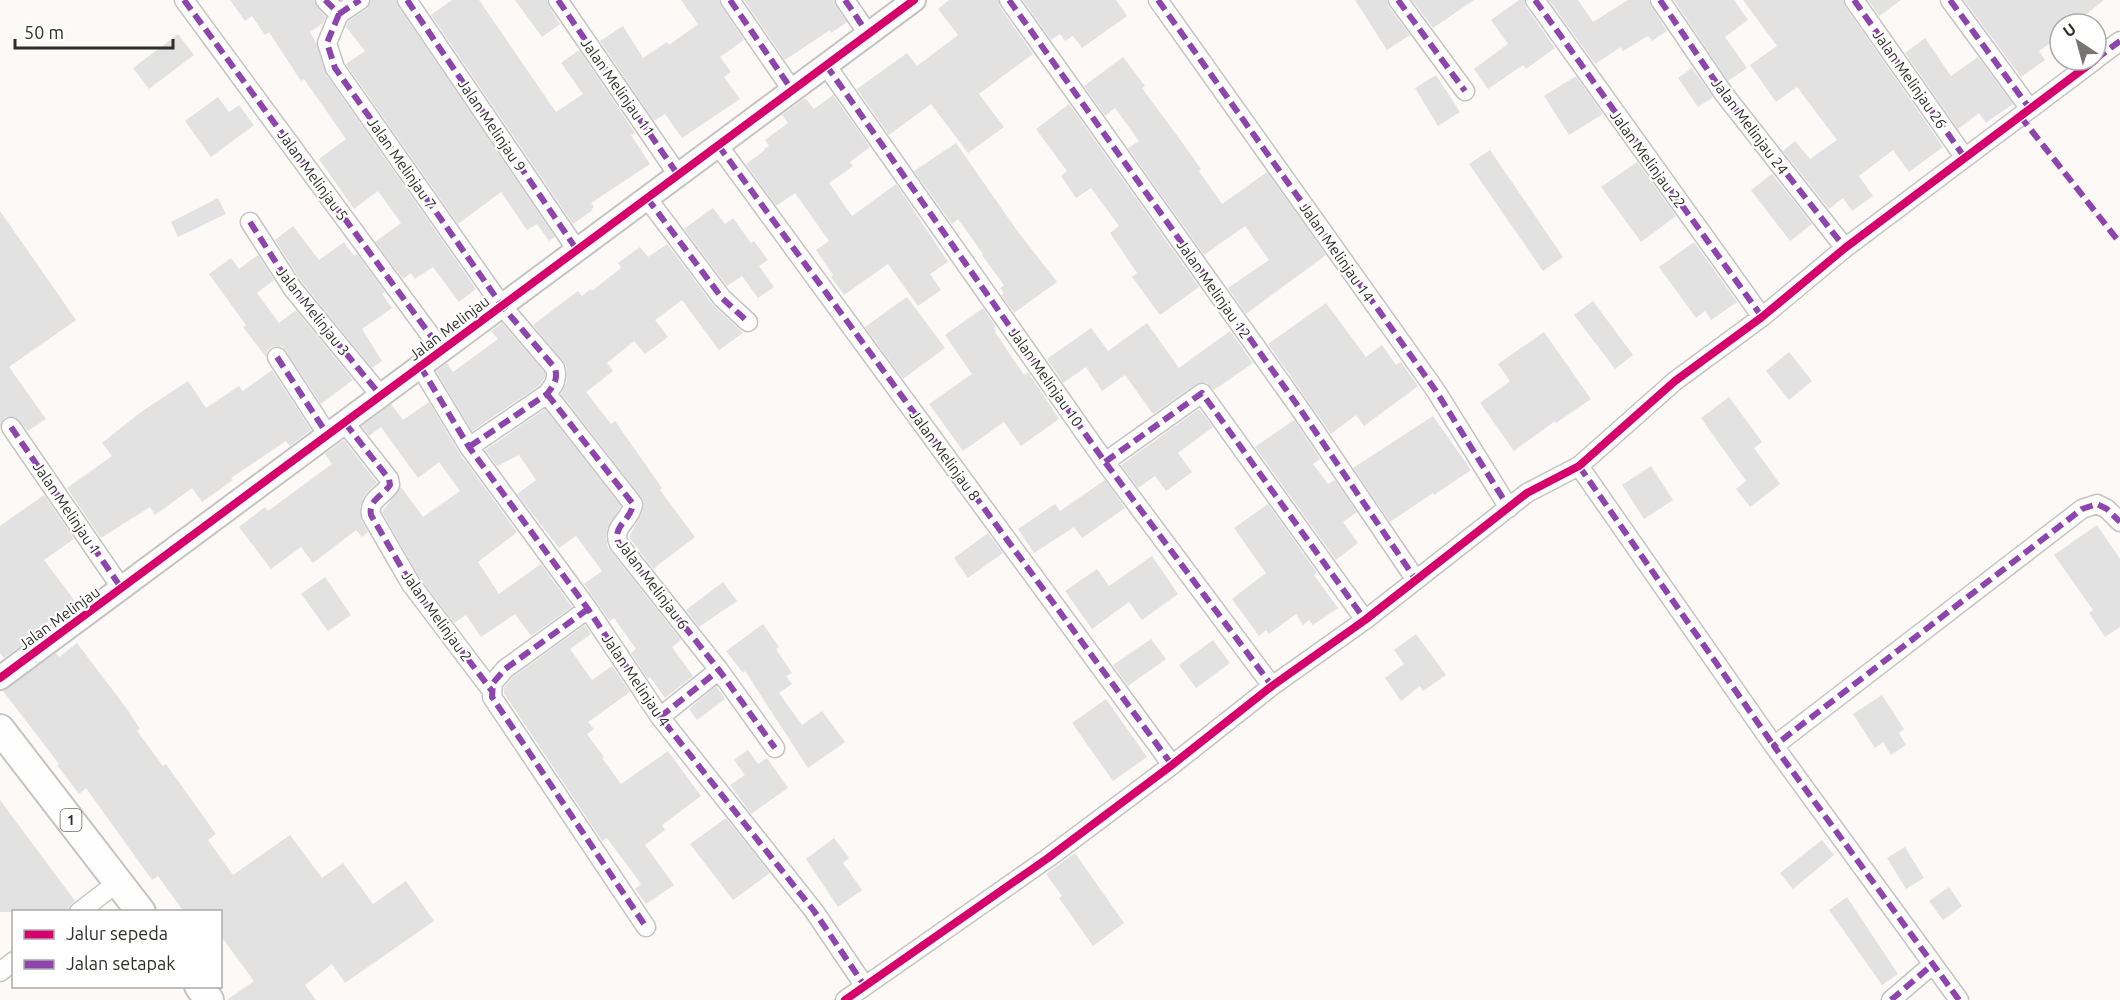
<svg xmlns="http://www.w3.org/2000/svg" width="2120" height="1000" font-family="Ubuntu,sans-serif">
	<rect width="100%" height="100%" fill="#fcf9f6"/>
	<path fill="#e3e2e2" d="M 230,0 L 314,0 L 317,7 L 326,17 L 323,23 L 310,32 L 316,43 L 326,74 L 476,289 L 459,302 L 433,267 L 415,279 L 411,273 L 403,279 L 375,242 L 401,223 L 378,191 L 354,209 L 319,159 L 346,139 L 304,79 L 301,81 L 269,32 L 265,35 L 252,16 L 245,21 Z
		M 371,0 L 396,0 L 398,6 L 555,237 L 549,241 L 537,224 L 527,230 L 501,192 L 458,224 L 346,64 L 365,51 L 346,27 L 348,21 L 367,9 Z
		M 452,0 L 479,0 L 556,112 L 583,94 L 561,63 L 579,50 L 635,133 L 631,135 L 650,164 L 591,203 L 594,207 L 591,209 L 593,210 L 573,224 L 431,15 Z
		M 515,0 L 547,0 L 549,6 L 560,24 L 542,37 Z
		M 681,0 L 719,0 L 721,6 L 744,40 L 720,57 L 731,72 L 724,77 L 740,99 L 682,138 L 665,114 L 654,121 L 600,41 L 623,26 L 643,58 L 667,42 L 669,45 L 698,24 Z
		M 744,0 L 834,0 L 836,6 L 847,22 L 831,33 L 830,30 L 785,60 Z
		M 949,0 L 998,0 L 1000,7 L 1033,54 L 979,94 L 1004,127 L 968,153 L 931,104 L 889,135 L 857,89 L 907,53 L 917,66 L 958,35 L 938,9 Z
		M 1023,0 L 1116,0 L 1127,16 L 1082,48 L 1073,36 L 1065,41 L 1060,34 L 1051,40 Z
		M 1355,0 L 1387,0 L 1389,7 L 1410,35 L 1387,50 Z
		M 1412,0 L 1474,0 L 1433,28 Z
		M 1519,0 L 1524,0 L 1526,7 L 1555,48 L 1526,69 L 1523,65 L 1488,89 L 1474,69 L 1508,44 L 1491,20 Z
		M 1549,0 L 1578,0 L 1593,22 L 1628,0 L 1649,0 L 1651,6 L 1667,31 L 1652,41 L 1648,36 L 1623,51 L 1621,47 L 1595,64 Z
		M 1674,0 L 1734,0 L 1748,20 L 1725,37 L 1747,68 L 1728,81 Z
		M 1743,0 L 1843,0 L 1845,6 L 1943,147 L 1909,172 L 1893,150 L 1859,176 L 1873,196 L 1852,211 L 1843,198 L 1829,209 L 1783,151 L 1795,141 L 1810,159 L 1837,140 L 1797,87 L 1776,102 L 1750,65 L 1777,46 Z
		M 1868,0 L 1901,0 L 1879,16 Z
		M 1964,0 L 2104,0 L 2074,24 L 2060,24 L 2060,36 L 2039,51 L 2045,60 L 2021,77 Z
		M 178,34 L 194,55 L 149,89 L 133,68 Z
		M 1925,38 L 1951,76 L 1978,57 L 2013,104 L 1986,123 L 1979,113 L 1958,129 L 1905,53 Z
		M 1123,57 L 1145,86 L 1142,88 L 1181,141 L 1201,169 L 1199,171 L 1222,204 L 1267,172 L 1326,255 L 1246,314 L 1228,288 L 1269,260 L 1245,226 L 1204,255 L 1128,148 L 1139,141 L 1115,108 L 1105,116 L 1084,86 Z
		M 1692,68 L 1713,97 L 1698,107 L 1678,78 Z
		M 1436,75 L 1460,112 L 1438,126 L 1415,88 Z
		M 1576,76 L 1603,114 L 1569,135 L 1544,96 Z
		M 833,95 L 870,147 L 850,162 L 853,166 L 829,183 L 852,216 L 896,184 L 948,262 L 930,274 L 941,290 L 918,306 L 888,264 L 844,295 L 831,277 L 833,275 L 816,250 L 829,241 L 795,193 L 776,206 L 746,164 L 765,150 L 764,149 L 769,146 L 765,140 L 788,123 L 782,115 L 805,98 L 814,109 Z
		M 218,97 L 229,112 L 239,105 L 254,125 L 211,157 L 185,121 Z
		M 1069,104 L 1199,287 L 1160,315 L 1132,277 L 1137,273 L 1110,233 L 1119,226 L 1091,188 L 1076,198 L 1061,176 L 1067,171 L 1036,129 Z
		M 956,143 L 1016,229 L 1057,282 L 1014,313 L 1001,295 L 1004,293 L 1000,288 L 1004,285 L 982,255 L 983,254 L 958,219 L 952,224 L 914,171 Z
		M 1490,150 L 1563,257 L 1543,271 L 1469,164 Z
		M 1637,162 L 1676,216 L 1641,242 L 1601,187 Z
		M 1772,174 L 1812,224 L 1790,241 L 1751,190 Z
		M 218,198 L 226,214 L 178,237 L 171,222 Z
		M 713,208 L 725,224 L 733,218 L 751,243 L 754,241 L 768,260 L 759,266 L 774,287 L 758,298 L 742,276 L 727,286 L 684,229 Z
		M 0,211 L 76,320 L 9,367 L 46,419 L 28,431 L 15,417 L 5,417 L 0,426 Z
		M 293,226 L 319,260 L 344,242 L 354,256 L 357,254 L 385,292 L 382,294 L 392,308 L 362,329 L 382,361 L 372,368 L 302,282 L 275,240 Z
		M 1694,242 L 1737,302 L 1711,320 L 1705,311 L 1696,318 L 1659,267 Z
		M 667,244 L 713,305 L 743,333 L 719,350 L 682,300 L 655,320 L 668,337 L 645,354 L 634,341 L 607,363 L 613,371 L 586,392 L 611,424 L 615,421 L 662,488 L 660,490 L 695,537 L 653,569 L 629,537 L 642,513 L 644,502 L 642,498 L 561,394 L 567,381 L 566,365 L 533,325 L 578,291 L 582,296 L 591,289 L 592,291 L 621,268 L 618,263 L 640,247 L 648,257 Z
		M 258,255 L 274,280 L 257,293 L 279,323 L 296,310 L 353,380 L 321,404 L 283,347 L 277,346 L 271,347 L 267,351 L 266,357 L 243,327 L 246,325 L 209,274 L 231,258 L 239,269 Z
		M 907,297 L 945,348 L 903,379 L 865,327 Z
		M 1593,301 L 1633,355 L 1615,369 L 1574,315 Z
		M 1326,303 L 1366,357 L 1382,345 L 1396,365 L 1401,362 L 1418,386 L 1364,426 L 1356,415 L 1331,434 L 1268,344 Z
		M 983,308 L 996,327 L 994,328 L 996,331 L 995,332 L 1024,375 L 1028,372 L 1059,419 L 1021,446 L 1004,422 L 963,451 L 929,404 L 972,374 L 945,335 Z
		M 502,323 L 545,373 L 545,377 L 539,386 L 472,431 L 436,371 L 447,363 L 453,372 L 498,339 L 491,331 Z
		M 1147,323 L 1179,368 L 1230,331 L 1253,363 L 1214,390 L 1206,383 L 1196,384 L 1153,414 L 1125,375 L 1102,391 L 1086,367 L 1063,383 L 1047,359 L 1091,328 L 1108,351 Z
		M 1544,332 L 1591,399 L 1556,423 L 1555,421 L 1514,451 L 1480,403 L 1510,381 L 1498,364 Z
		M 1789,352 L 1812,381 L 1789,400 L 1766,371 Z
		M 272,370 L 311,430 L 290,446 L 286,441 L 231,478 L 233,480 L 202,502 L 192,488 L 155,515 L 150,507 L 101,538 L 67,488 L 112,456 L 102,443 L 141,412 L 188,381 L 206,408 L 239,386 L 243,391 Z
		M 1729,397 L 1762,442 L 1754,448 L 1780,484 L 1750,507 L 1736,489 L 1746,481 L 1701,418 Z
		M 429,402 L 460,454 L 517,532 L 478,562 L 499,594 L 541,564 L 572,607 L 531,636 L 515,614 L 481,637 L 466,615 L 454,623 L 420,578 L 382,512 L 401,487 L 423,517 L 460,491 L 439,462 L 418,478 L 381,427 L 369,436 L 362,426 L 391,404 L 403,420 Z
		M 545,409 L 621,506 L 607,529 L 606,538 L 608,548 L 681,640 L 672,647 L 693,676 L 665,698 L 650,677 L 648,679 L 631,653 L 636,649 L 614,618 L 610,621 L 584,584 L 602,571 L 576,536 L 559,548 L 517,494 L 536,480 L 519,455 L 497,466 L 485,450 Z
		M 1199,409 L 1213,427 L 1178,453 L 1192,472 L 1166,491 L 1155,476 L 1138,488 L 1121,465 Z
		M 1433,416 L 1471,470 L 1434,495 L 1433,493 L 1390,522 L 1353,468 Z
		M 1294,420 L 1320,459 L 1313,464 L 1328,484 L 1335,480 L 1357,512 L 1343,522 L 1358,543 L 1336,560 L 1255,447 Z
		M 344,440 L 377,483 L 364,496 L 360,507 L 361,520 L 368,532 L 362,537 L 356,530 L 313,563 L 301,547 L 271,569 L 239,527 L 265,507 L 268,511 L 332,464 L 325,454 Z
		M 1651,466 L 1673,500 L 1644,519 L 1622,485 Z
		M 1105,480 L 1125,508 L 1082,538 L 1074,527 L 1034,553 L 1018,529 L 1055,504 L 1060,511 Z
		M 44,495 L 74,539 L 44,560 L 75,601 L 38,629 L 40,632 L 4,658 L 0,653 L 0,526 Z
		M 1268,504 L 1317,573 L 1314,575 L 1338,608 L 1313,625 L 1309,620 L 1303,625 L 1296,614 L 1269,634 L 1266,630 L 1259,636 L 1232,599 L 1266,573 L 1234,528 Z
		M 2097,525 L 2120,559 L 2120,627 L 2105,637 L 2089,613 L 2093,610 L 2054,555 Z
		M 988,533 L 1003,553 L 968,578 L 954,558 Z
		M 1152,556 L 1178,594 L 1142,620 L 1129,602 L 1092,629 L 1065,591 L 1097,569 L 1109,586 Z
		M 325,577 L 351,615 L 328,631 L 301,594 Z
		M 723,582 L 737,601 L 699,627 L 686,610 Z
		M 763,624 L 779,647 L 776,649 L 792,673 L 786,676 L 792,684 L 779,693 L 802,725 L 822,711 L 845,742 L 808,768 L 745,671 L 743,673 L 726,651 Z
		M 585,625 L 591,634 L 570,649 L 592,680 L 612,666 L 630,692 L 588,722 L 594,729 L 587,734 L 604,757 L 602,758 L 621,784 L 668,751 L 701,796 L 662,825 L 665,830 L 645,845 L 674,885 L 646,904 L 635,889 L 641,884 L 607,838 L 602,841 L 504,693 L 504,688 L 513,677 Z
		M 1416,634 L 1446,675 L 1423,691 L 1420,686 L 1401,701 L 1385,678 L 1404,664 L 1394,650 Z
		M 1151,639 L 1166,659 L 1128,686 L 1113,665 Z
		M 1213,640 L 1230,663 L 1196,688 L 1179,665 Z
		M 77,643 L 127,709 L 140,729 L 137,731 L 163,766 L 166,764 L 216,834 L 208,840 L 233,875 L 290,835 L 322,878 L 343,863 L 373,904 L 406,881 L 434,921 L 345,983 L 332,964 L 305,985 L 316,1000 L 227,1000 L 254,981 L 220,935 L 220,912 L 184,912 L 158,876 L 152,880 L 86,788 L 79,794 L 57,765 L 59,764 L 3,691 L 56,653 L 59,657 Z
		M 716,686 L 725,699 L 697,720 L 689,709 Z
		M 1882,695 L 1904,729 L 1899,733 L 1906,745 L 1891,755 L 1883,742 L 1875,748 L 1853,714 Z
		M 1106,699 L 1147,757 L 1113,781 L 1072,723 Z
		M 748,750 L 758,764 L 767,758 L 788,788 L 751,814 L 730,785 L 745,775 L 734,760 Z
		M 0,800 L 75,901 L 69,907 L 68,912 L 0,912 Z
		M 726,818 L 770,873 L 733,900 L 690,844 Z
		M 834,838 L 849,858 L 843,863 L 862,890 L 838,907 L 806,859 Z
		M 1822,840 L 1834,855 L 1793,889 L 1780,873 Z
		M 1905,847 L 1924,878 L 1906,889 L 1887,858 Z
		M 1075,853 L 1124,923 L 1093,946 L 1059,898 L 1062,896 L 1046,874 Z
		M 1949,887 L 1962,906 L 1943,920 L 1929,901 Z
		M 1847,897 L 1898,974 L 1882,985 L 1829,910 Z"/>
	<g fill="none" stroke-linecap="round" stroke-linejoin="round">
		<g stroke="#c6c4c1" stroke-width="21">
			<path id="minor" d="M 184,0 L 442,351
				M 325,0 L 339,14
				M 407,0 L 577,250
				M 558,0 L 678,175
				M 730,0 L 792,90
				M 845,0 L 868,34
				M 1009,0 L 1300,409 L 1416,580
				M 1158,0 L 1436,391 L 1509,508
				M 1398,0 L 1465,91
				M 1535,0 L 1762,317
				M 1660,0 L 1724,94 L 1845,248
				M 1854,0 L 1965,158
				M 1950,0 L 2030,109
				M 339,14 L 327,43 L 335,68 L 502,306 L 555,368 C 558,380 554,385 547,394 L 469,447
				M 339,14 L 360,0
				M 2096,59 L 2120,41
				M 826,65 L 1105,462 L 1272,686
				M 718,145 L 1172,765
				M 647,198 L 722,298 L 748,322
				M 250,222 L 293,289 L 381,396
				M 277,357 L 327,434
				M 420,366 L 469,447 L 588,609 L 660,717 L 814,911 L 864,985
				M 547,394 L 633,504 C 631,521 611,526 619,544 L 719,670 L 775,748
				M 345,423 L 389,479 L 390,485 C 383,496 368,500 371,515 L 411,584 L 492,691
				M 11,427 L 122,589
				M 1105,462 L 1202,393 L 1365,620
				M 1579,466 L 1774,746
				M 588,609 L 505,669 L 493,683 L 492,697 L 646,927
				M 660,717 L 719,670
				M 79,912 L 118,882
				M 0,972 L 14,961
				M 845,1000 L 1048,858 L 1172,765 L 1272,686 L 1365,620 L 1527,493 L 1579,466 L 1675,381 L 1762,317 L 1845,248 L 2095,60
				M 1891,1000 L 1932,965
				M 1959,1000 L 1774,746 L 2082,509 L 2097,504 L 2107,509 L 2120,522"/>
		</g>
		<g stroke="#c6c4c1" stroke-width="26">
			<path id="tertiary" d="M 0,678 L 914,0"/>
		</g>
		<g stroke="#c6c4c1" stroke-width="32">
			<path id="primary" d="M 0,729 L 141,912
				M 199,986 L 209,1000"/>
		</g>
		<use href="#minor" stroke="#fffefe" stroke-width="18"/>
		<use href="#tertiary" stroke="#fffefe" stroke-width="22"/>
		<use href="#primary" stroke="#fffefe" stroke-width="28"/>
		<path stroke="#8e44ad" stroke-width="6" stroke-dasharray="12 6" stroke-linecap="butt" d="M 184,0 L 442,351
			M 325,0 L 339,14
			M 407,0 L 577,250
			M 558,0 L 678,175
			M 730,0 L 792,90
			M 845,0 L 868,34
			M 1009,0 L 1300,409 L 1416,580
			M 1158,0 L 1436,391 L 1509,508
			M 1398,0 L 1465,91
			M 1535,0 L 1762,317
			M 1660,0 L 1724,94 L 1845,248
			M 1854,0 L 1965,158
			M 1950,0 L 2030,109
			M 339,14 L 327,43 L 335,68 L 502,306 L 555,368 C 558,380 554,385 547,394 L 469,447
			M 339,14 L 360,0
			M 2096,59 L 2120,41
			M 826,65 L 1105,462 L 1272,686
			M 2020,116 L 2120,243
			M 718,145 L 1172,765
			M 647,198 L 722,298 L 748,322
			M 250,222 L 293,289 L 381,396
			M 277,357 L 327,434
			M 420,366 L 469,447 L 588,609 L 660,717 L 814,911 L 864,985
			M 547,394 L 633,504 C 631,521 611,526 619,544 L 719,670 L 775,748
			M 345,423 L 389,479 L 390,485 C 383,496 368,500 371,515 L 411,584 L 492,691
			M 11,427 L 122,589
			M 1105,462 L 1202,393 L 1365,620
			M 1579,466 L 1774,746
			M 588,609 L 505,669 L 493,683 L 492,697 L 646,927
			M 660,717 L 719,670
			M 1891,1000 L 1932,965
			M 1959,1000 L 1774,746 L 2082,509 L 2097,504 L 2107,509 L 2120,522"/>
		<g stroke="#fff" stroke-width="11">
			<path id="cycleway" d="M 0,678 L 914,0
				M 845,1000 L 1048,858 L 1172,765 L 1272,686 L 1365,620 L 1527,493 L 1579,466 L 1675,381 L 1762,317 L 1845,248 L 2095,60"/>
		</g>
		<use href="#cycleway" stroke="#d6006c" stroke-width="8"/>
	</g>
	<g text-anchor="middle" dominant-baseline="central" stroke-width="4.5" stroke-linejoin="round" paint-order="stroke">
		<rect fill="#fff" stroke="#6e6d6b" stroke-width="1.5" x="60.5" y="809" width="21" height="22" rx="4.5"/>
		<g font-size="14" font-weight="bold" fill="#302e2b">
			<text x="71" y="820">1</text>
		</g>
		<g font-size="15" fill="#302e2b" stroke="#fff">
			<text transform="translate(1910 79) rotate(55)">Jalan Melinjau 26</text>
			<text transform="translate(618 87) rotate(55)">Jalan Melinjau 11</text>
			<text transform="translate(492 125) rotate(56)">Jalan Melinjau 9</text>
			<text transform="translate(1750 126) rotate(53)">Jalan Melinjau 24</text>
			<text transform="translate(1648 159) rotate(54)">Jalan Melinjau 22</text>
			<text transform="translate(402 163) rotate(55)">Jalan Melinjau 7</text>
			<text transform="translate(313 175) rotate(54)">Jalan Melinjau 5</text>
			<text transform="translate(1337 252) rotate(55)">Jalan Melinjau 14</text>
			<text transform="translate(1214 289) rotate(55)">Jalan Melinjau 12</text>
			<text transform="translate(313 311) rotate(52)">Jalan Melinjau 3</text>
			<text transform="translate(449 328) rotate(-37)">Jalan Melinjau</text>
			<text transform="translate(1046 377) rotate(55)">Jalan Melinjau 10</text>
			<text transform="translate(945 455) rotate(54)">Jalan Melinjau 8</text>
			<text transform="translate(67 508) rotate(56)">Jalan Melinjau 1</text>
			<text transform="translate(653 584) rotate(53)">Jalan Melinjau 6</text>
			<text transform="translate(437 616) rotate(54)">Jalan Melinjau 2</text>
			<text transform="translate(59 618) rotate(-36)">Jalan Melinjau</text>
			<text transform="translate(636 680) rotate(56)">Jalan Melinjau 4</text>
		</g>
	</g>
	<rect x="12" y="910" width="210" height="78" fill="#ffffff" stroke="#acabaa" stroke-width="1.5"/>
	<rect x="24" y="930" width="30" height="9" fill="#d6006c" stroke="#acabaa" stroke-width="1.5"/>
	<text x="66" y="940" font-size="18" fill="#302e2b">Jalur sepeda</text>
	<rect x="24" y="960" width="30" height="9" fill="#8e44ad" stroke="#acabaa" stroke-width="1.5"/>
	<text x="66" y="970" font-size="18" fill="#302e2b">Jalan setapak</text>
	<g transform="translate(2078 42) rotate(324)"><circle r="28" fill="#ffffff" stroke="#acabaa" stroke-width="1.5"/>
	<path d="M0-4.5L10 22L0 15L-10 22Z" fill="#777572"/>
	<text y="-9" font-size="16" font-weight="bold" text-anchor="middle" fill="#302e2b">U</text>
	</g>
	<path d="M15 39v9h158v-9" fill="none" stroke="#302e2b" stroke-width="3"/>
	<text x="24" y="39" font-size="18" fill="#302e2b" stroke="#ffffff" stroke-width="4.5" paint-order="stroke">50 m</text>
</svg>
